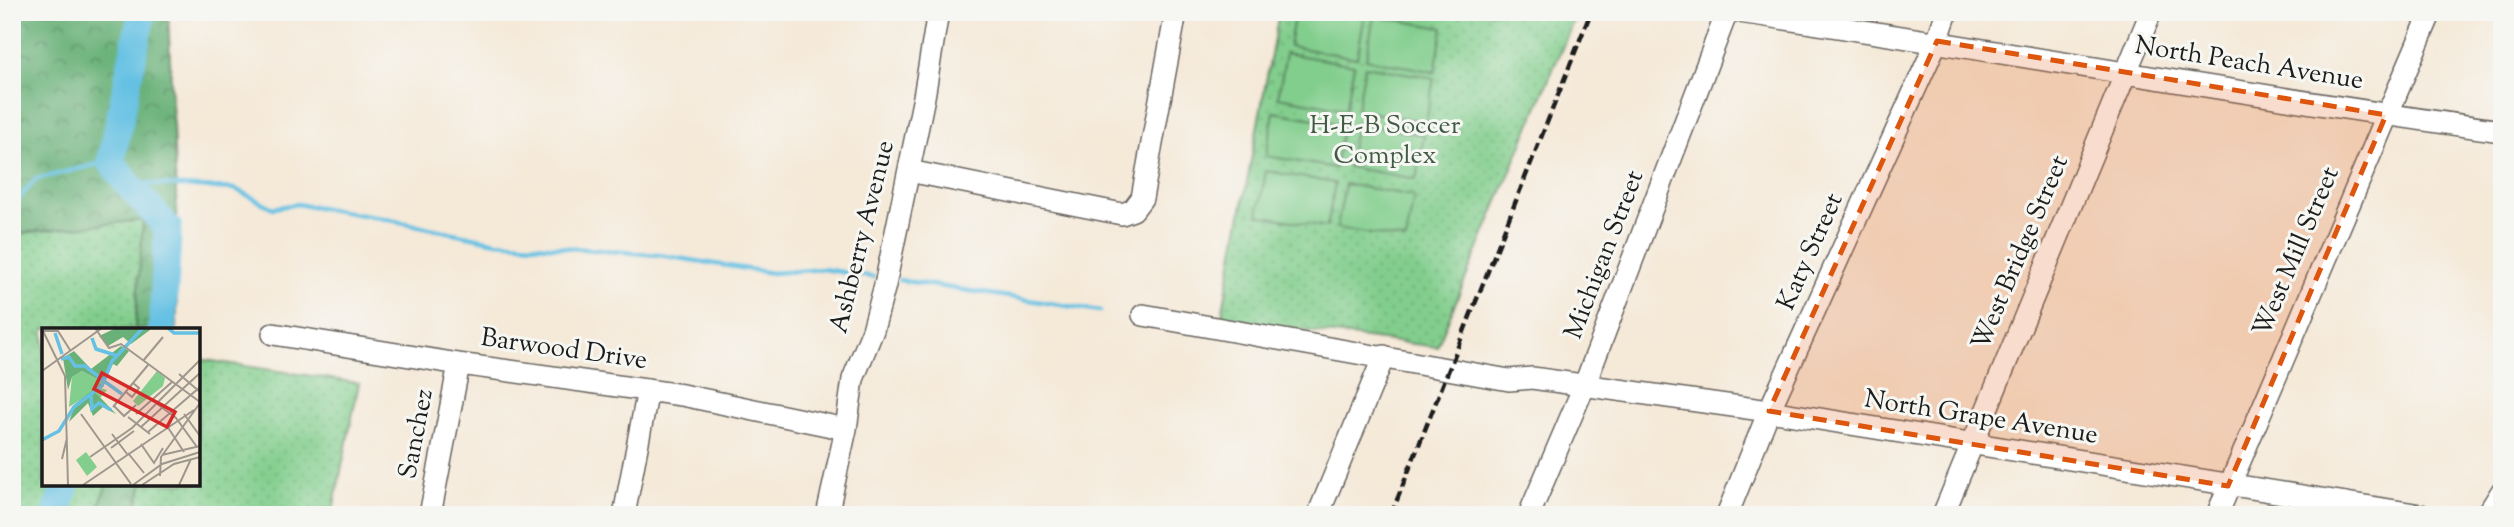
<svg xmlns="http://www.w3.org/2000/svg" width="2514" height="527" font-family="'Sorts Mill Goudy',serif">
	<defs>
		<pattern id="green-dots" width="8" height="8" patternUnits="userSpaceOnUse" patternTransform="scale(1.75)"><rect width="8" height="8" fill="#82ce8d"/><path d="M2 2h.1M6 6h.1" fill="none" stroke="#70b079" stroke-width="1.8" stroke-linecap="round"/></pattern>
		<pattern id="forest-crowns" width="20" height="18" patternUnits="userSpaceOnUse" patternTransform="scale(1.75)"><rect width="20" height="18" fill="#69b178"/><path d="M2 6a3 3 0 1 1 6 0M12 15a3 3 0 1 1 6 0" fill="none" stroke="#568f62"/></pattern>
	</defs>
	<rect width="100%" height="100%" fill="#f6f6f2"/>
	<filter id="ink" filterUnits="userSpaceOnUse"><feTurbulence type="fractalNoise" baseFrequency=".0143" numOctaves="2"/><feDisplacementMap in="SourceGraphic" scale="14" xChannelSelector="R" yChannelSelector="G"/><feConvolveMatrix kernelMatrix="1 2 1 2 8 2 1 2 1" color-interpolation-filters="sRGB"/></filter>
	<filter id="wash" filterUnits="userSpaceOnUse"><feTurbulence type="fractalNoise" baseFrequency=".00686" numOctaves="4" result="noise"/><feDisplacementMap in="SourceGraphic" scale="28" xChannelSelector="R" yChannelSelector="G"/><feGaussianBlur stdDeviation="1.57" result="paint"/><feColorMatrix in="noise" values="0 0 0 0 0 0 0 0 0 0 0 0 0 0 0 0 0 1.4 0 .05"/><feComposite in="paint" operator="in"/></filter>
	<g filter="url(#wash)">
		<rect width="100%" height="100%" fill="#f5e9d8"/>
		<path fill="url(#green-dots)" stroke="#4f7554" stroke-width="2" d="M 1279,12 L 1577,12 L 1437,347 L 1270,326 L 1222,315 Z
			M 144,220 L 135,329 L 44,329 L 44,483 L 107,483 L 96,515 L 12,515 L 12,234 Z
			M 198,359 L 359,383 L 332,515 L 135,515 L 143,483 L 198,483 Z"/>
		<path fill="url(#forest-crowns)" stroke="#42664a" stroke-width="2" d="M 12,12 L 168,12 L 177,216 L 177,329 L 135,329 L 143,220 L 12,234 Z
			M 107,483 L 143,483 L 134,515 L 96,515 Z"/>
		<path fill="#82ce8d" stroke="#4f7554" stroke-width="2" d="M 1295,12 L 1365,14 L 1357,58 L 1289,46 Z
			M 1374,16 L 1443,28 L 1435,72 L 1366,59 Z
			M 1286,53 L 1354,65 L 1346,109 L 1278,97 Z
			M 1365,66 L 1434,78 L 1426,122 L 1357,110 Z
			M 1274,112 L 1343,124 L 1335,168 L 1266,156 Z
			M 1356,123 L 1424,135 L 1416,179 L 1348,167 Z
			M 1266,171 L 1335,183 L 1327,227 L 1258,215 Z
			M 1345,184 L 1414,196 L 1406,240 L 1337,228 Z"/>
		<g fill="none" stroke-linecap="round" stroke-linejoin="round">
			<path stroke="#65c1e3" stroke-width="4.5" d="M 127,183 L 235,189 L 273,208 L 297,204 L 381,218 L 497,242 L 659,255 L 772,273 L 823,269 L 873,277
				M 12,206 L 36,179 L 111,161
				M 899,280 L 1100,311"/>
			<path stroke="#65c1e3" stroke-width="28" d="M 142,12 L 111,161 L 127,183 L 168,228 L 162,329
				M 56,515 L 66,483"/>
		</g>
	</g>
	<g filter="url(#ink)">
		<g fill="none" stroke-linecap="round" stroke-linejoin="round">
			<g stroke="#68645e" stroke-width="24">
				<path id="minor" d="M 1739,12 C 1993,49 2247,96 2502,131
					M 909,171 L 1122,214 L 1133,210 L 1142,198 L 1176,12
					M 1143,315 L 1509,380 L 1532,378 L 1769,411 L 2421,515
					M 273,334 L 459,364 L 682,395 L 846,429
					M 430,515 L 459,364
					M 624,515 L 648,390
					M 827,515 L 846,429 L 853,379 L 873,330 L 885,285 L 924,97 L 938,12
					M 1318,515 L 1384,356
					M 1529,515 L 1585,384 L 1727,12
					M 1727,515 L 1769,411 L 1937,41 L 1947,12
					M 1943,515 L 2151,12
					M 2217,515 L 2431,12
					M 2487,515 L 2502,491"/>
			</g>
			<use href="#minor" stroke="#fff" stroke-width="21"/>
			<path stroke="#1c1c1c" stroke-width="4.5" stroke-dasharray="10 5" stroke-linecap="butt" d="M 1391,515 L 1591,12"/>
		</g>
	</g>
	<path fill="#de560d" fill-opacity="0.2" stroke="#de560d" stroke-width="5" stroke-dasharray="14 9" stroke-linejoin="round" d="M 1937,41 L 2386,115 L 2228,486 L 1769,411 Z"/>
	<g text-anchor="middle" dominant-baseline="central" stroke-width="6" stroke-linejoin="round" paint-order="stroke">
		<g font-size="26" fill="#1c1c1c" stroke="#f6f6f2">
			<text transform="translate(2249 64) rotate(9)">North Peach Avenue</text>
			<text transform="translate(863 237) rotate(-76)">Ashberry Avenue</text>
			<text transform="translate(1811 252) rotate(-66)">Katy Street</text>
			<text transform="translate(2297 252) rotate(-67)">West Mill Street</text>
			<text transform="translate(2021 253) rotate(-67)">West Bridge Street</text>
			<text transform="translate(1605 255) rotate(-69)">Michigan Street</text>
			<text transform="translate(564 350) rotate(8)">Barwood Drive</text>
			<text transform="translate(1981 418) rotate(9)">North Grape Avenue</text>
			<text transform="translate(417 434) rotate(-79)">Sanchez</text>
		</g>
		<g font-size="26" fill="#405a44" stroke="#f6f6f2">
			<text x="1385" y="126">H-E-B Soccer<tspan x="1385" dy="30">Complex</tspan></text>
		</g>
	</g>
	<g transform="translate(42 328)">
		<rect width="158" height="158" fill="#f5e9d8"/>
		<path d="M 40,43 L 61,54 L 58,60 L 65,62 L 58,70 L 54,65 L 57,60 L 27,79 L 30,49 ZM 115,43 L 123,50 L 121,58 L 96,78 L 91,73 ZM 44,124 L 55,139 L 45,148 L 34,132 Z" fill="#82ce8d"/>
		<path d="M 74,0 L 108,0 L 108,2 L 89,16 L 81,9 L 66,18 L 57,8 ZM 79,18 L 87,23 L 75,38 L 71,36 L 60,58 L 54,65 L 74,86 L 61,79 L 51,88 L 46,75 L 27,94 L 33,76 L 61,54 L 40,43 L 30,49 L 26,62 L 21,30 L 32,23 L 49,41 Z" fill="#69b178"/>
		<path fill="none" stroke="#65c1e3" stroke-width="3.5" d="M 126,0 L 132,5 L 158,5M 13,5 L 20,26M 50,10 L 54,21 L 76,28M 19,31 L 27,29 L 33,38 L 43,38 L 61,52M 62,53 L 80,66M 49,68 L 50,81 L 57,75 L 69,82M 0,112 L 17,103 L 32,79 L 60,58 L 70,33 L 101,0"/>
		<path fill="none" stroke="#9e978d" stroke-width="2" d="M 53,0 L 67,20 L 79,16 L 158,74M 0,1 L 23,48 L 26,157M 1,3 L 16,3 L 28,22M 101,33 L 121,9M 0,43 L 60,0M 137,46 L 158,64M 84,64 L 90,69 L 97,60 L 91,55M 110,72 L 134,90 L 155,119M 72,78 L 82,88 L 94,77M 71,79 L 106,37M 39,86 L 89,156M 94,86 L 130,54M 142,86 L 158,108M 86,89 L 108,106M 125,98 L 142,124M 99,99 L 158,45M 106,104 L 158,59M 70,106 L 85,126M 99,116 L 112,135 L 121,120M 69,120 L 92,103M 86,125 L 102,145M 120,127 L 158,118M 48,129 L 90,100 L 158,32M 20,131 L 25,110M 118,148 L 119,129 L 158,75M 41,157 L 152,82M 91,157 L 120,136 L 158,124M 100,157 L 132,136 L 158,129M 137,157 L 149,131"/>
		<path fill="#d62828" fill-opacity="0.15" stroke="#d62828" stroke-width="3.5" d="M 60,45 L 133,84 L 125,99 L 52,61 Z"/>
		<rect width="158" height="158" fill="none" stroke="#1c1c1c" stroke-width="3.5"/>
	</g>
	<rect width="2514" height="527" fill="none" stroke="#f6f6f2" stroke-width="42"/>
</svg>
